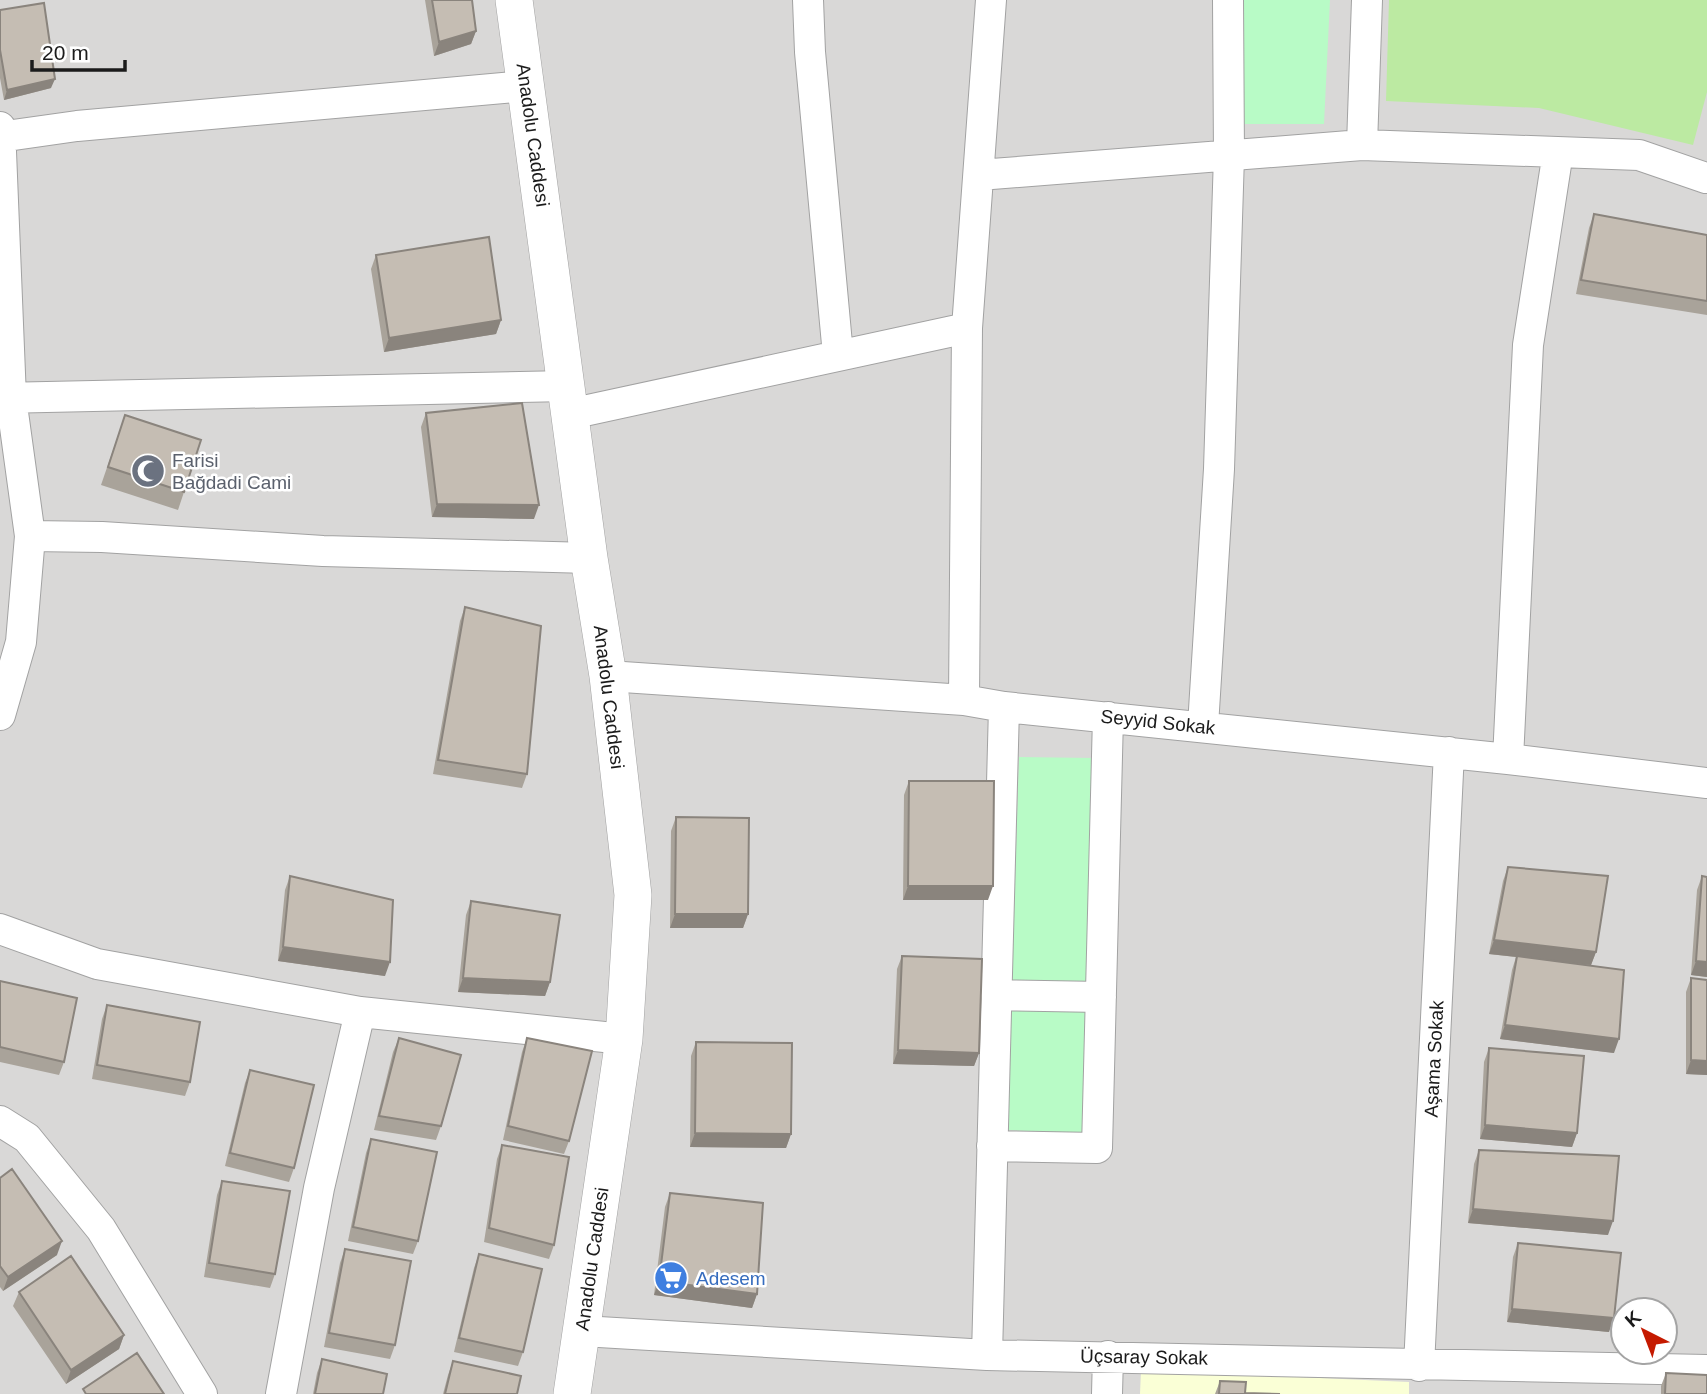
<svg xmlns="http://www.w3.org/2000/svg" width="1707" height="1394" font-family="Helvetica,sans-serif">
	<rect width="100%" height="100%" fill="#edeadf"/>
	<path fill="#d9d8d7" fill-rule="evenodd" d="M 0,0 L 1707,0 L 1707,1394 L 0,1394 ZM 1623,1310 L 1665,1310 L 1665,1352 L 1623,1352 Z"/>
	<path fill="#faffd6" d="M 1141,1370 L 1409,1382 L 1409,1394 L 1140,1394 Z"/>
	<path fill="#bceaa2" d="M 1389,0 L 1707,0 L 1707,92 L 1693,145 L 1539,108 L 1386,101 Z"/>
	<path fill="#b8fbc6" d="M 1244,0 L 1330,0 L 1324,124 L 1244,124 Z
		M 1019,757 L 1094,758 L 1087,1134 L 1007,1130 Z"/>
	<g fill="none" stroke-linecap="round" stroke-linejoin="round">
		<g stroke="#a2a2a2" stroke-width="32">
			<path id="minor" d="M 808,0 L 810,52 L 838,355
				M 0,127 L 11,398 L 30,536 L 21,642 L 0,715
				M 0,137 L 77,126 L 526,86
				M 1362,145 L 1367,0
				M 979,175 L 1362,145 L 1639,155 L 1706,178
				M 0,398 L 567,386
				M 570,414 L 967,328
				M 30,536 L 102,537 L 323,551 L 589,558
				M 608,676 L 964,700 L 1004,707 L 1508,759 L 1707,783
				M 964,700 L 967,328 L 991,0
				M 1203,726 L 1219,469 L 1229,156 L 1228,0
				M 1508,759 L 1528,345 L 1558,152
				M 0,929 L 97,964 L 360,1012 L 624,1039
				M 996,995 L 1101,997
				M 0,1121 L 27,1138 L 101,1229 L 202,1394
				M 992,1146 L 1097,1148 L 1108,717
				M 582,1331 L 987,1355 L 1707,1370
				M 987,1355 L 1004,707
				M 1419,1366 L 1449,752
				M 281,1394 L 319,1188 L 360,1012
				M 1107,1394 L 1108,1356"/>
		</g>
		<g stroke="#a2a2a2" stroke-width="38">
			<path id="tertiary" d="M 514,0 L 589,558 L 608,676 L 633,895 L 624,1039 L 572,1394"/>
		</g>
		<use href="#minor" stroke="#fff" stroke-width="30"/>
		<use href="#tertiary" stroke="#fff" stroke-width="37"/>
	</g>
	<path fill="#a9a39a" d="M 425,0 L 472,0 L 476,31 L 471,44 L 434,56 Z
		M 0,10 L 51,88 L 4,100 L 0,78 Z
		M 1594,214 L 1707,235 L 1707,315 L 1576,294 L 1589,228 Z
		M 376,255 L 501,320 L 496,334 L 384,352 L 371,269 Z
		M 426,413 L 534,519 L 432,517 L 421,427 Z
		M 125,415 L 184,492 L 178,510 L 101,485 Z
		M 465,607 L 527,774 L 522,788 L 433,774 L 460,621 Z
		M 909,781 L 988,900 L 903,900 L 904,795 Z
		M 676,817 L 748,914 L 743,928 L 670,928 L 671,831 Z
		M 1508,867 L 1596,952 L 1591,965 L 1614,1053 L 1500,1039 L 1512,970 L 1516,957 L 1489,954 L 1503,881 Z
		M 290,876 L 385,976 L 278,961 L 285,890 Z
		M 1702,876 L 1707,977 L 1691,975 L 1697,890 Z
		M 471,901 L 550,982 L 545,996 L 458,992 L 466,915 Z
		M 902,956 L 979,1053 L 974,1066 L 893,1064 L 897,969 Z
		M 1691,978 L 1707,980 L 1707,1075 L 1686,1074 L 1686,992 Z
		M 0,981 L 64,1062 L 59,1075 L 0,1062 Z
		M 107,1005 L 190,1082 L 185,1096 L 92,1079 L 102,1019 Z
		M 399,1038 L 441,1126 L 436,1140 L 374,1130 L 393,1052 Z
		M 527,1038 L 569,1141 L 564,1154 L 503,1140 L 522,1052 Z
		M 696,1042 L 791,1134 L 786,1148 L 690,1147 L 691,1056 Z
		M 1489,1048 L 1577,1133 L 1572,1147 L 1480,1139 L 1484,1062 Z
		M 250,1070 L 294,1168 L 289,1182 L 225,1166 L 245,1083 Z
		M 371,1139 L 418,1241 L 413,1254 L 348,1241 L 366,1153 Z
		M 502,1145 L 554,1245 L 549,1259 L 484,1242 L 497,1159 Z
		M 1479,1150 L 1608,1235 L 1468,1223 L 1474,1164 Z
		M 0,1178 L 57,1255 L 3,1291 L 0,1287 Z
		M 222,1181 L 275,1274 L 270,1288 L 204,1277 L 217,1195 Z
		M 670,1193 L 757,1294 L 752,1308 L 654,1295 L 665,1207 Z
		M 1518,1243 L 1609,1332 L 1507,1322 L 1513,1257 Z
		M 345,1249 L 395,1345 L 390,1359 L 324,1347 L 340,1263 Z
		M 479,1254 L 523,1352 L 518,1366 L 454,1352 L 474,1268 Z
		M 19,1292 L 124,1335 L 119,1349 L 66,1384 L 13,1306 Z
		M 322,1359 L 383,1394 L 313,1394 L 317,1373 Z
		M 453,1361 L 517,1394 L 443,1394 L 448,1375 Z
		M 1666,1373 L 1707,1394 L 1661,1394 L 1661,1386 Z
		M 1220,1381 L 1245,1393 L 1280,1394 L 1215,1394 Z"/>
	<path fill="#8a847d" d="M 476,31 L 471,44 L 434,56 L 439,42 Z
		M 55,79 L 51,88 L 4,100 L 7,90 Z
		M 501,320 L 496,334 L 384,352 L 389,338 Z
		M 437,504 L 539,505 L 534,519 L 432,517 Z
		M 908,886 L 993,886 L 988,900 L 903,900 Z
		M 675,914 L 748,914 L 743,928 L 670,928 Z
		M 1494,940 L 1596,952 L 1591,965 L 1489,954 Z
		M 283,947 L 390,962 L 385,976 L 278,961 Z
		M 1696,961 L 1707,962 L 1707,977 L 1691,975 Z
		M 463,978 L 550,982 L 545,996 L 458,992 Z
		M 1505,1025 L 1619,1039 L 1614,1053 L 1500,1039 Z
		M 898,1050 L 979,1053 L 974,1066 L 893,1064 Z
		M 1691,1060 L 1707,1061 L 1707,1075 L 1686,1074 Z
		M 1485,1125 L 1577,1133 L 1572,1147 L 1480,1139 Z
		M 695,1133 L 791,1134 L 786,1148 L 690,1147 Z
		M 1473,1209 L 1613,1221 L 1608,1235 L 1468,1223 Z
		M 62,1241 L 57,1255 L 3,1291 L 8,1277 Z
		M 659,1281 L 757,1294 L 752,1308 L 654,1295 Z
		M 1512,1309 L 1614,1318 L 1609,1332 L 1507,1322 Z
		M 124,1335 L 119,1349 L 66,1384 L 71,1370 Z"/>
	<path fill="#c5bdb3" stroke="#8a847d" stroke-width="2" d="M 432,0 L 472,0 L 476,31 L 439,42 Z
		M 44,3 L 55,79 L 7,90 L 0,50 L 0,10 Z
		M 1594,214 L 1707,235 L 1707,301 L 1581,280 Z
		M 489,237 L 501,320 L 389,338 L 376,255 Z
		M 522,403 L 539,505 L 437,504 L 426,413 Z
		M 125,415 L 201,440 L 184,492 L 108,467 Z
		M 465,607 L 541,626 L 527,774 L 438,760 Z
		M 909,781 L 994,781 L 993,886 L 908,886 Z
		M 676,817 L 749,818 L 748,914 L 675,914 Z
		M 1508,867 L 1608,876 L 1596,952 L 1494,940 Z
		M 290,876 L 393,900 L 390,962 L 283,947 Z
		M 1702,876 L 1707,877 L 1707,962 L 1696,961 Z
		M 471,901 L 560,915 L 550,982 L 463,978 Z
		M 902,956 L 982,959 L 979,1053 L 898,1050 Z
		M 1517,956 L 1624,970 L 1619,1039 L 1505,1025 Z
		M 1691,978 L 1707,980 L 1707,1061 L 1691,1060 Z
		M 0,981 L 77,998 L 64,1062 L 0,1047 Z
		M 107,1005 L 200,1022 L 190,1082 L 97,1065 Z
		M 399,1038 L 461,1055 L 441,1126 L 379,1116 Z
		M 527,1038 L 592,1051 L 569,1141 L 508,1126 Z
		M 696,1042 L 792,1043 L 791,1134 L 695,1133 Z
		M 1489,1048 L 1584,1056 L 1577,1133 L 1485,1125 Z
		M 250,1070 L 314,1085 L 294,1168 L 230,1153 Z
		M 371,1139 L 437,1152 L 418,1241 L 353,1227 Z
		M 502,1145 L 569,1157 L 554,1245 L 489,1228 Z
		M 1479,1150 L 1619,1156 L 1613,1221 L 1473,1209 Z
		M 12,1169 L 62,1241 L 8,1277 L 0,1266 L 0,1178 Z
		M 222,1181 L 290,1191 L 275,1274 L 209,1263 Z
		M 670,1193 L 763,1203 L 757,1294 L 659,1281 Z
		M 1518,1243 L 1621,1253 L 1614,1318 L 1512,1309 Z
		M 345,1249 L 411,1261 L 395,1345 L 329,1333 Z
		M 479,1254 L 542,1269 L 523,1352 L 459,1338 Z
		M 71,1256 L 124,1335 L 71,1370 L 19,1292 Z
		M 137,1353 L 164,1394 L 86,1394 L 83,1389 Z
		M 322,1359 L 387,1374 L 383,1394 L 315,1394 Z
		M 453,1361 L 521,1376 L 517,1394 L 445,1394 Z
		M 1666,1373 L 1707,1375 L 1707,1394 L 1665,1394 Z
		M 1220,1381 L 1246,1382 L 1245,1393 L 1280,1394 L 1219,1394 Z"/>
	<defs>
		<g id="mosque-disc" transform="scale(1.75)"><circle r="9.5" fill="#6b7280" stroke="#fff"/><path d="M3.5-4.9A6 6 0 1 0 3.5 4.9A5 5 0 1 1 3.5-4.9Z" fill="#fff"/></g>
		<g id="supermarket-disc" transform="scale(1.75)"><circle r="9.5" fill="#3f7fe0" stroke="#fff"/><path d="M-6-5.5h2.5l.6 2H6L4.5 2H-2.5L-4.4-4H-6ZM-1.5 3.2a1.3 1.3 0 1 0 .1 0ZM3 3.2a1.3 1.3 0 1 0 .1 0Z" fill="#fff"/></g>
	</defs>
	<g fill-rule="evenodd">
		<use href="#mosque-disc" x="148" y="471"/>
		<use href="#supermarket-disc" x="671" y="1278"/>
	</g>
	<g text-anchor="middle" dominant-baseline="central" stroke-width="5" stroke-linejoin="round" paint-order="stroke">
		<g font-size="19" fill="#1b1b1b" stroke="#fff">
			<text transform="translate(533 135) rotate(82)">Anadolu Caddesi</text>
			<text transform="translate(609 697) rotate(83)">Anadolu Caddesi</text>
			<text transform="translate(1158 722) rotate(6)">Seyyid Sokak</text>
			<text transform="translate(1434 1059) rotate(-87)">Aşama Sokak</text>
			<text transform="translate(592 1259) rotate(-82)">Anadolu Caddesi</text>
			<text transform="translate(1144 1357) rotate(1)">Üçsaray Sokak</text>
		</g>
		<g font-size="19" fill="#5b616d" stroke="#fff" text-anchor="start">
			<text x="172" y="460">Farisi<tspan x="172" dy="22">Bağdadi Cami</tspan></text>
		</g>
		<g font-size="19" fill="#366cbe" stroke="#fff" text-anchor="start">
			<text x="696" y="1278">Adesem</text>
		</g>
	</g>
	<g transform="translate(1644 1331) rotate(318)"><circle r="33" fill="#ffffff" stroke="#a4a4a4" stroke-width="2"/>
	<path d="M0-5L12 26L0 18L-12 26Z" fill="#c51a00"/>
	<text y="-10" font-size="19" font-weight="bold" text-anchor="middle" fill="#1b1b1b">K</text>
	</g>
	<path d="M32 60v10h93v-10" fill="none" stroke="#1b1b1b" stroke-width="3.5"/>
	<text x="42" y="60" font-size="21" fill="#1b1b1b" stroke="#ffffff" stroke-width="5" paint-order="stroke">20 m</text>
</svg>
